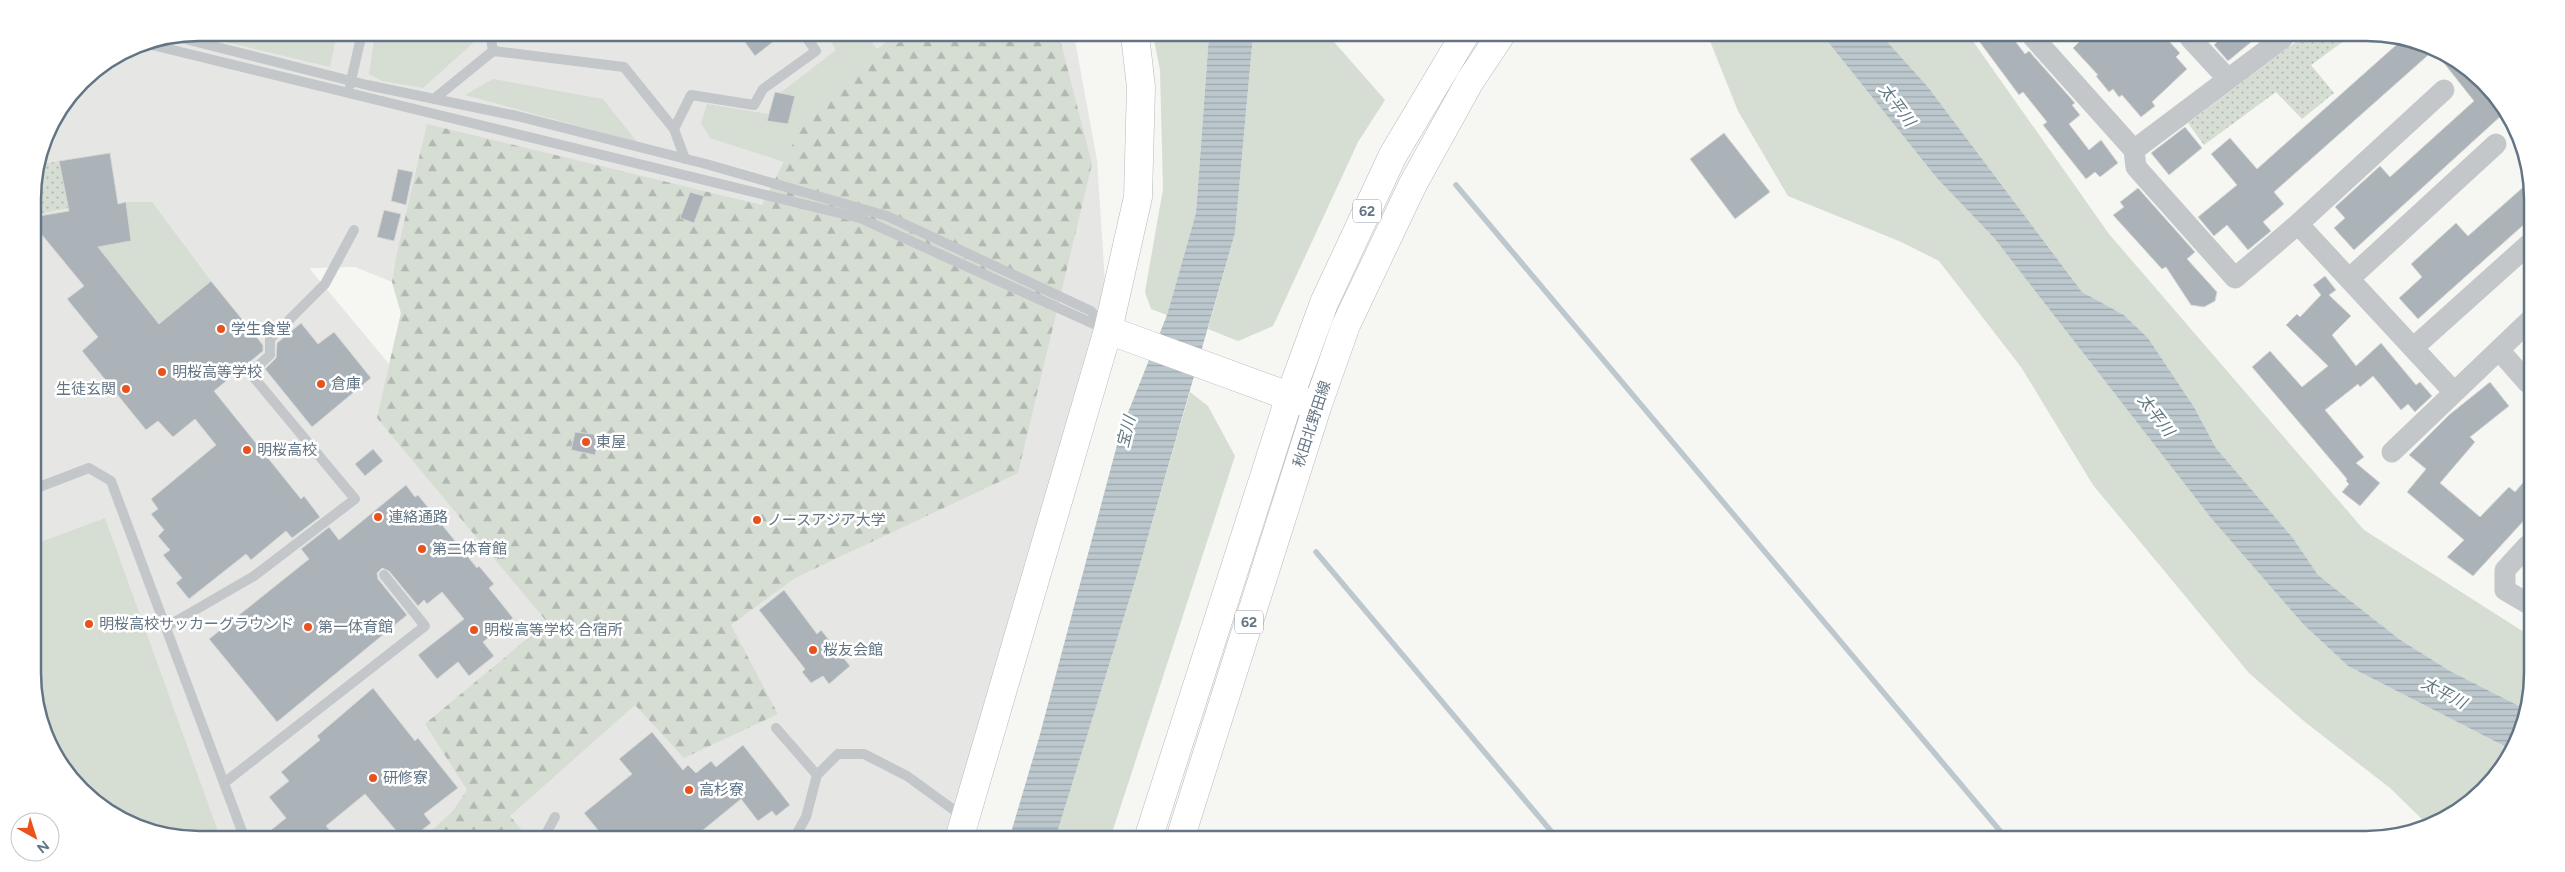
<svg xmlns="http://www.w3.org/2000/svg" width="2565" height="872" font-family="Figtree,'Noto Sans JP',sans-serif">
	<defs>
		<pattern id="forest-firs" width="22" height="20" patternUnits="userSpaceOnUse" patternTransform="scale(1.25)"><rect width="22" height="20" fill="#d6ddd3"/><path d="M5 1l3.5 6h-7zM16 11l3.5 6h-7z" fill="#b1b8b1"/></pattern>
		<pattern id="park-dots" width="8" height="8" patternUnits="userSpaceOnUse" patternTransform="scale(1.25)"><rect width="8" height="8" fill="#d6ddd3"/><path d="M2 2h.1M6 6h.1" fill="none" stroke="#b1b8b1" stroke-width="1.8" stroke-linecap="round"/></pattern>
		<pattern id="water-rules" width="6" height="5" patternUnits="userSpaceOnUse" patternTransform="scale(1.25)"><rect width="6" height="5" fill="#bcc8cd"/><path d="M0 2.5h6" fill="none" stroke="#9ca7ac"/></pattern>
	</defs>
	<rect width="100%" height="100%" fill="#f6f6f2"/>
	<path fill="#e6e7e5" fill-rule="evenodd" d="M 199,33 L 1074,35 L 1097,160 L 1108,330 L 960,836 L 156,834 L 116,817 L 74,783 L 36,705 L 33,189 L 45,135 L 82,81 L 136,45 ZM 355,267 L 392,282 L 401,313 L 389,364 L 309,268 Z"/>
	<path fill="#d6ddd3" d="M 199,33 L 337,33 L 330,67 L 193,34 Z
		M 375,33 L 484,33 L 423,88 L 382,81 L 369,74 Z
		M 826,34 L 866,34 L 877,49 L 897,34 L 911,34 L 813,104 L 784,162 L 710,138 L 701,123 L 707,104 L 769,114 L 768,121 L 788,124 L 795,96 L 780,93 L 836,50 Z
		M 1153,35 L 1209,35 L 1196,213 L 1167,315 L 1151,309 L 1145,292 L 1163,189 L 1160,70 Z
		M 1253,35 L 1328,35 L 1385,100 L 1358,142 L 1273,326 L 1238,341 L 1208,329 L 1235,233 Z
		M 1708,36 L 1824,37 L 1937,177 L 1995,239 L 2304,625 L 2348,666 L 2512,750 L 2505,765 L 2468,805 L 2430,827 L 2390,788 L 2305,722 L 2249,673 L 2093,485 L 2021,367 L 1939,261 L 1899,241 L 1788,196 L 1738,111 Z
		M 1883,37 L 1970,37 L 2109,234 L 2364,530 L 2527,634 L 2527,710 L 2450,671 L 2399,639 L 2318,575 L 2293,538 L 2216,448 L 2194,407 L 2148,338 L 2124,315 L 2082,292 L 1928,87 Z
		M 493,79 L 603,99 L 637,142 L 465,95 Z
		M 126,202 L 152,202 L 211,281 L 176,310 L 204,379 L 110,263 L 90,248 L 131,241 Z
		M 1190,392 L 1208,406 L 1235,456 L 1111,836 L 1056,836 L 1137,575 Z
		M 105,518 L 219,834 L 156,834 L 116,817 L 74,783 L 36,705 L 35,544 Z"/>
	<path fill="url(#forest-firs)" d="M 911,34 L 1059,35 L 1092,164 L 1018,473 L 795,578 L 731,625 L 778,714 L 684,758 L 635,705 L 510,816 L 526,835 L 427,834 L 452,812 L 467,790 L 425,724 L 547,622 L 377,418 L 401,313 L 392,282 L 397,252 L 427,124 L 762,205 L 813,104 Z"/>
	<path fill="url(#park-dots)" d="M 2301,38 L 2348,38 L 2311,65 L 2334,93 L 2302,119 L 2276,92 L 2204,145 L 2188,123 Z
		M 59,161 L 69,208 L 33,215 L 33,189 L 38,165 Z"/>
	<path fill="url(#water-rules)" d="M 1209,35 L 1253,35 L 1235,233 L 1137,575 L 1056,836 L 1010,836 L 1039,738 L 1121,430 L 1167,315 L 1196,213 Z
		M 1824,37 L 1883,37 L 1928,87 L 2082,292 L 2124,315 L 2148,338 L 2194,407 L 2216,448 L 2293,538 L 2318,575 L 2399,639 L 2450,671 L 2527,710 L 2527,716 L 2512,750 L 2348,666 L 2304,625 L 2212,519 L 1995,239 L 1937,178 Z"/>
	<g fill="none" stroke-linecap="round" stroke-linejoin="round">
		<path stroke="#bcc8cd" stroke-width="5.5" d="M 1456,185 L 2006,838
			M 1316,552 L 1556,837"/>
	</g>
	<path fill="#abb3b8" stroke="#d7d7d5" d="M 739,34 L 783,34 L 755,56 Z
		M 1976,37 L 2012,37 L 2025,54 L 2029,51 L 2075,103 L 2072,105 L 2080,115 L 2069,124 L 2089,150 L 2101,140 L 2118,163 L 2100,177 L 2095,172 L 2086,179 L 2043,125 L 2047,122 L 2023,92 L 2019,95 Z
		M 2084,37 L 2166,38 L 2180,53 L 2176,57 L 2187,69 L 2152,102 L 2155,106 L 2141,117 L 2122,95 L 2119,97 L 2113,89 L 2109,92 L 2096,76 L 2098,75 L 2073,48 Z
		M 2221,38 L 2256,38 L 2228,61 L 2214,45 Z
		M 2404,38 L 2435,49 L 2274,192 L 2284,204 L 2263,222 L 2271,231 L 2248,250 L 2227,225 L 2214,236 L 2198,217 L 2237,185 L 2211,154 L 2230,138 L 2257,169 Z
		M 2438,50 L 2449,55 L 2490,88 L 2503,114 L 2354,250 L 2334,228 L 2345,218 L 2335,207 L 2380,166 L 2390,177 L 2474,101 L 2436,53 Z
		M 775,92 L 795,96 L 788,124 L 767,121 Z
		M 2185,127 L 2202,148 L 2169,175 L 2151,153 Z
		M 1724,133 L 1770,192 L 1735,219 L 1690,159 Z
		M 110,153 L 118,204 L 126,202 L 131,241 L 98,247 L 159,324 L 211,281 L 263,345 L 263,351 L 214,391 L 301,499 L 304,496 L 320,517 L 292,538 L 286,531 L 251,560 L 246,554 L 189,599 L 176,583 L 182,578 L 163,555 L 170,550 L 158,536 L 164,530 L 151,514 L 158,509 L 151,499 L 216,445 L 195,419 L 173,437 L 158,421 L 146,430 L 82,351 L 98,337 L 67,299 L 84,286 L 33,224 L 33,217 L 69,211 L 59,161 Z
		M 398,169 L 413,172 L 406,205 L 391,201 Z
		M 2529,182 L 2529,220 L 2418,319 L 2399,298 L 2422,277 L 2411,264 L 2456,223 L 2468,236 Z
		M 2138,188 L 2195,252 L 2187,259 L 2217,292 L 2215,301 L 2204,307 L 2191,305 L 2166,267 L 2162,269 L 2113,215 L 2124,207 L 2120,202 Z
		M 690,192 L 704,196 L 694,223 L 680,218 Z
		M 384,210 L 401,214 L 394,241 L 377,237 Z
		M 2325,276 L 2336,290 L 2329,295 L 2351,316 L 2332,335 L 2356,366 L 2381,343 L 2416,385 L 2420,382 L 2432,396 L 2415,412 L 2408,404 L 2401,410 L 2373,376 L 2360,387 L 2358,384 L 2325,410 L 2364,457 L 2356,463 L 2380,483 L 2360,506 L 2342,492 L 2349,484 L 2346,481 L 2347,479 L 2252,367 L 2270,351 L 2302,387 L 2328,366 L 2286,325 L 2297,314 L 2300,317 L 2321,295 L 2313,285 Z
		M 301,323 L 318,344 L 334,332 L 371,378 L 312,427 L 265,369 L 276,358 L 277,343 Z
		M 2490,382 L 2509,406 L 2470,437 L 2475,442 L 2440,483 L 2480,517 L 2509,487 L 2515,492 L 2528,477 L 2528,516 L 2473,576 L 2447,557 L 2464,540 L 2407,492 L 2426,469 L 2409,455 L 2449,415 Z
		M 575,432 L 601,435 L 595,455 L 571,450 Z
		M 373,449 L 383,461 L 365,476 L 355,464 Z
		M 406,485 L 415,497 L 418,495 L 477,568 L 479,566 L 494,584 L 489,588 L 513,618 L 483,642 L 494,656 L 469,676 L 458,662 L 437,679 L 418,655 L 464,619 L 442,592 L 427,604 L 424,600 L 418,606 L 389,571 L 382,568 L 377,573 L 378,579 L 407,615 L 277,722 L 209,639 L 309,559 L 301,549 L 329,527 L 339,540 Z
		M 784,590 L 817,634 L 821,630 L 850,666 L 829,684 L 823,676 L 811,683 L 802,672 L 805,669 L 759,610 Z
		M 373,688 L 415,741 L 418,738 L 458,788 L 424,814 L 431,823 L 417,834 L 399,834 L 365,794 L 326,826 L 333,834 L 266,834 L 286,818 L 269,797 L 289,781 L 281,772 L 320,740 L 317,736 Z
		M 652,732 L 683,770 L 688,765 L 696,773 L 711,761 L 716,767 L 743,745 L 790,805 L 776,816 L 772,811 L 758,821 L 741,799 L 697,835 L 602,835 L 584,813 L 632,774 L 619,759 Z"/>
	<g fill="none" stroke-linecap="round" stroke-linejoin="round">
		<g stroke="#b5babf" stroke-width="29">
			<path id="secondary" d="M 1108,330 L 1313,405
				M 960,836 L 1108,330 L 1138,197 L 1141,87 L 1135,35"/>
		</g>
		<g stroke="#b6babe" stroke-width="29">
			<path id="primary" d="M 1149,836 L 1290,396 L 1324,303 L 1393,155 L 1464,36
				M 1181,836 L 1317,407 L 1346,325 L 1413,184 L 1470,81 L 1500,36"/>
		</g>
		<path stroke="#c3c7ca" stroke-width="10" d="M 490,33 L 493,51
			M 177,37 L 367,85 L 517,116 L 706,164 L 887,216 L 1091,311 L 1105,327
			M 144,43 L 860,218 L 1107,330
			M 350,85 L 362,33
			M 434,99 L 493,51 L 624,67 L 674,129 L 685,159
			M 674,129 L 691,95 L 754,105 L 763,89 L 816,51 L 804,34
			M 34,489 L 89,468 L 111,481 L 243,834
			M 166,627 L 254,576 L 355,499 L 250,373 L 270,355 L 270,339 L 325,284 L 354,230
			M 776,728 L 817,775
			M 224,783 L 425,626 L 384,575
			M 549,835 L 547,832 L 555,817
			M 796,835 L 806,817 L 817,775 L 838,754 L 864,754 L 907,776 L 965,818"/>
		<path stroke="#c3c7ca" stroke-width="21" d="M 2033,37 L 2134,150
			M 2190,38 L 2228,79
			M 2283,38 L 2134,150 L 2136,167 L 2235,278 L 2298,224 L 2453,391
			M 2298,224 L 2444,90
			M 2349,279 L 2496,144
			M 2413,348 L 2529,244
			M 2499,350 L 2528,383
			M 2392,452 L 2529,321
			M 2527,603 L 2505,590 L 2505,570 L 2528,545"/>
		<use href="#secondary" stroke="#fff" stroke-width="28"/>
		<use href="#primary" stroke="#fff" stroke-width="28"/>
	</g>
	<g fill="#ea521d" stroke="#fff" stroke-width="2">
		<circle cx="221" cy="329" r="5"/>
		<circle cx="162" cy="372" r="5"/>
		<circle cx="321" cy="384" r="5"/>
		<circle cx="126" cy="389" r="5"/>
		<circle cx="586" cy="442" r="5"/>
		<circle cx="247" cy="450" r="5"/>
		<circle cx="378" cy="517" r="5"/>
		<circle cx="757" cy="520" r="5"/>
		<circle cx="422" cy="549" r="5"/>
		<circle cx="89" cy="624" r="5"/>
		<circle cx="308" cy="627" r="5"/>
		<circle cx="474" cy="630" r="5"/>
		<circle cx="813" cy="650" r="5"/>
		<circle cx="373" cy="778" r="5"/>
		<circle cx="689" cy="790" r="5"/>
	</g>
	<g text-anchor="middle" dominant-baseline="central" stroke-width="5" stroke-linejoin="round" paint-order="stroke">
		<g fill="#fff" stroke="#929ea9" stroke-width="1">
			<rect x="1353" y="199.5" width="28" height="23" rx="4"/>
			<rect x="1235" y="610.5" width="28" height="23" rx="4"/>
		</g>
		<g font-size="14" font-weight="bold" fill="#637584">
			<text x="1367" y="211">62</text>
			<text x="1249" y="622">62</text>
		</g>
		<g font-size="15" fill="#637584" stroke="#fff" text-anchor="start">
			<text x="231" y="329">学生食堂</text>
			<text x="172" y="372">明桜高等学校</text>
			<text x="331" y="384">倉庫</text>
			<text x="116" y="389" text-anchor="end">生徒玄関</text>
			<text x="596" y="442">東屋</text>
			<text x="257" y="450">明桜高校</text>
			<text x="388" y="517">連絡通路</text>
			<text x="767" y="520">ノースアジア大学</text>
			<text x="432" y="549">第二体育館</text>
			<text x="99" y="624">明桜高校サッカーグラウンド</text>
			<text x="318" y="627">第一体育館</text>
			<text x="484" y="630">明桜高等学校 合宿所</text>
			<text x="823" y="650">桜友会館</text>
			<text x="383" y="778">研修寮</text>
			<text x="699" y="790">高杉寮</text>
		</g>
		<g font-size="15" fill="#637584" stroke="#fff">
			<text transform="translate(1312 424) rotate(-72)">秋田北野田線</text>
		</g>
		<g font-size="16" font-style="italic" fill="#5f7781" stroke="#fff">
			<text transform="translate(1897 105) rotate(53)">太平川</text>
			<text transform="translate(2156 415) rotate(52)">太平川</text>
			<text transform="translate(1126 432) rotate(-76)">宝川</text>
			<text transform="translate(2444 693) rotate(28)">太平川</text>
		</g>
	</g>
	<path d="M0 0H2565V872H0ZM199 41H2366A158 158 0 0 1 2524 199V673A158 158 0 0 1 2366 831H199A158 158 0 0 1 41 673V199A158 158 0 0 1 199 41Z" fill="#fff" fill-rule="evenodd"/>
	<path fill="none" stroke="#637584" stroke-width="2.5" d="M199 41H2366A158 158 0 0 1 2524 199V673A158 158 0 0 1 2366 831H199A158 158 0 0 1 41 673V199A158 158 0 0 1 199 41Z"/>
	<g transform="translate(35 837) rotate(141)"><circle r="24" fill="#ffffff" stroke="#c1c8ce"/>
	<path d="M0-4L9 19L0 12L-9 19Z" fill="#ea521d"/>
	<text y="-8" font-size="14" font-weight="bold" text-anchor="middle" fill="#637584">N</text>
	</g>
</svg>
